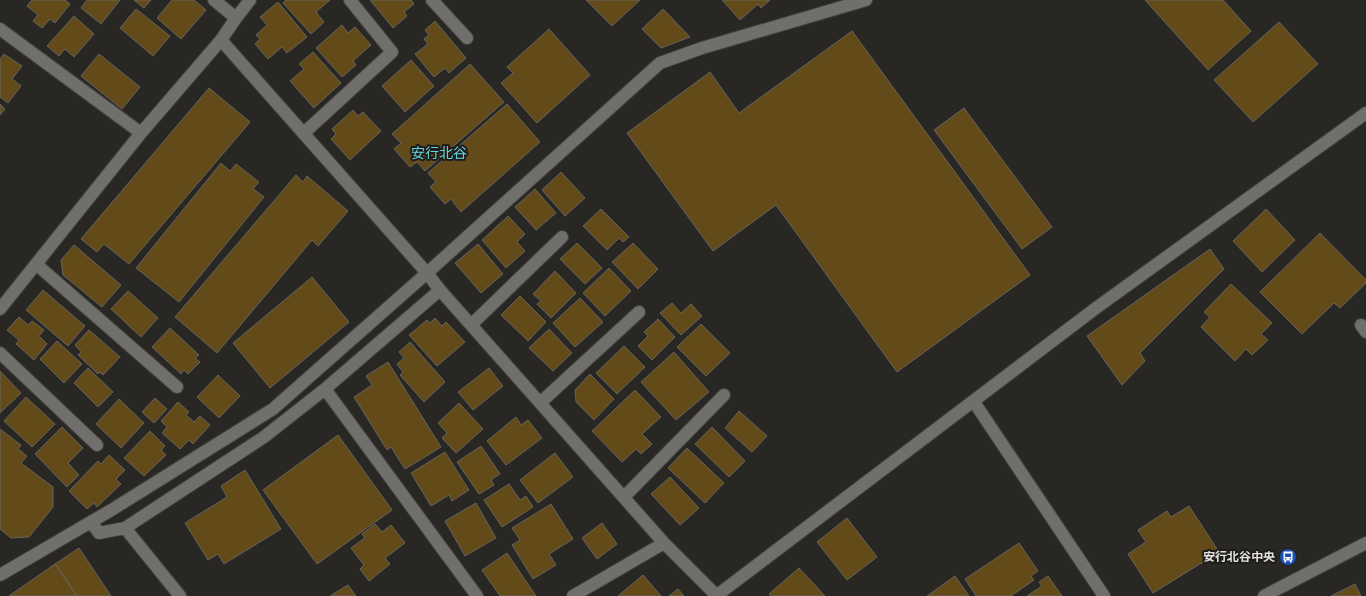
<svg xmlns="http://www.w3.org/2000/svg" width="1366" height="596" font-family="'Nunito Sans','Noto Sans JP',sans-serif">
	<rect width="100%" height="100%" fill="#292723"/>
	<path fill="#634b19" stroke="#666460" d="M 32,0 L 65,0 L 70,4 L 55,23 L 50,19 L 42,28 L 33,21 L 38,15 L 27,6 Z
		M 87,0 L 120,0 L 101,24 L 81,8 Z
		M 134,0 L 151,0 L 144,8 Z
		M 172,0 L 194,0 L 206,10 L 181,39 L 157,18 Z
		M 286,0 L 330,0 L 316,12 L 324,22 L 311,34 L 283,3 Z
		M 370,0 L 411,0 L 414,4 L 404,12 L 407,16 L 393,28 Z
		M 586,0 L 640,0 L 612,26 Z
		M 722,0 L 770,0 L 761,8 L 758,4 L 740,20 Z
		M 1145,0 L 1223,0 L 1251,31 L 1208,70 Z
		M 278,2 L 307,37 L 287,53 L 282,47 L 268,59 L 255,44 L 260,39 L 256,35 L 267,25 L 260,17 Z
		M 136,9 L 170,36 L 153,56 L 120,28 Z
		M 663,9 L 690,37 L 661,48 L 642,29 Z
		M 74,16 L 94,34 L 74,57 L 65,49 L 59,56 L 47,46 Z
		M 435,21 L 466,58 L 449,73 L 445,68 L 434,77 L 415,54 L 428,44 L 424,39 L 429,35 L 425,30 Z
		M 1279,22 L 1318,64 L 1253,122 L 1214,80 Z
		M 342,25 L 348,33 L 355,27 L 371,45 L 353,61 L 356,65 L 342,77 L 316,48 Z
		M 549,29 L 590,75 L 537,123 L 501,83 L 513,73 L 507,67 Z
		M 852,31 L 1030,275 L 897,372 L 776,205 L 713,251 L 627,133 L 710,72 L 739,113 Z
		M 313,52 L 341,83 L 314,108 L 290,81 L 304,69 L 299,64 Z
		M 4,54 L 22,66 L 12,79 L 21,86 L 8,103 L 0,97 L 0,59 Z
		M 99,54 L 140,87 L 122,109 L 81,76 Z
		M 411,60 L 434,86 L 405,112 L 382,86 Z
		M 470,64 L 504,102 L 425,171 L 417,162 L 410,167 L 394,149 L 401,143 L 392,134 Z
		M 209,88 L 250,122 L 129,264 L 104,244 L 97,252 L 81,239 Z
		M 0,104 L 5,109 L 0,115 Z
		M 507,104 L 540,142 L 461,212 L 451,199 L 445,204 L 430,187 L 436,182 L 428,173 Z
		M 964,108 L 1052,227 L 1022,249 L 934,130 Z
		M 353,110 L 358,116 L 363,112 L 381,131 L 350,160 L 331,139 L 336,134 L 332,129 Z
		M 221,163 L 230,171 L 236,164 L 259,182 L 253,189 L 264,197 L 179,302 L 136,268 Z
		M 561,172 L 585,198 L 565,216 L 542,190 Z
		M 296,175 L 303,182 L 307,176 L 348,211 L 318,246 L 312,240 L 217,353 L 175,317 Z
		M 535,189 L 556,213 L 536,230 L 515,207 Z
		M 601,209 L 629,237 L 623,242 L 619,238 L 607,250 L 583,226 Z
		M 1266,209 L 1295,240 L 1262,272 L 1233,241 Z
		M 508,216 L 525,234 L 517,242 L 525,251 L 506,268 L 482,240 Z
		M 1320,233 L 1366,280 L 1366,283 L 1340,308 L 1334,303 L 1302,334 L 1260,292 Z
		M 577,243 L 602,268 L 585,284 L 560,259 Z
		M 633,243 L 658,269 L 638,289 L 612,262 Z
		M 478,244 L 503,274 L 481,293 L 455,263 Z
		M 74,245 L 121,285 L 102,307 L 63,275 L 61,260 Z
		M 1210,249 L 1224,269 L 1140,353 L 1145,361 L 1122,385 L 1087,336 Z
		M 609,268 L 631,291 L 605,316 L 583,293 Z
		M 555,271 L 576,293 L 551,318 L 537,304 L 541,301 L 533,294 Z
		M 312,277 L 349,322 L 270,388 L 233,343 Z
		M 1231,284 L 1272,323 L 1261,334 L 1268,340 L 1252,355 L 1246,349 L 1235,361 L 1201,327 L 1210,317 L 1204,312 Z
		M 43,290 L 85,326 L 68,346 L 26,310 Z
		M 128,291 L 158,318 L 141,337 L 111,309 Z
		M 520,296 L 546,322 L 528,341 L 501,315 Z
		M 580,298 L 603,322 L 575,347 L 553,323 Z
		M 672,303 L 681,313 L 691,304 L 702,316 L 681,335 L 660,313 Z
		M 19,317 L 28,325 L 32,321 L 44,330 L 39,336 L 47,344 L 34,360 L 16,344 L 19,340 L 7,330 Z
		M 435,318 L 442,326 L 446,322 L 465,342 L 437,366 L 409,335 L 427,320 L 430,323 Z
		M 658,319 L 675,337 L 652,360 L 638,346 L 648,336 L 644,332 Z
		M 701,324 L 730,353 L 706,376 L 677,347 Z
		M 170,328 L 199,355 L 195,358 L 200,362 L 188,374 L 184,370 L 181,374 L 152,347 Z
		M 549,329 L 572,353 L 553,371 L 529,348 Z
		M 89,330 L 120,357 L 103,375 L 100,372 L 98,374 L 78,355 L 81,352 L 75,345 Z
		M 57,341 L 82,364 L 64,383 L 40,359 Z
		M 410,342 L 445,382 L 424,402 L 400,375 L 403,372 L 397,364 L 404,358 L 399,352 Z
		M 624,346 L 645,367 L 617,394 L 596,373 Z
		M 674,352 L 709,392 L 676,420 L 641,382 Z
		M 388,362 L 441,447 L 405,469 L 391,447 L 387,450 L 354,397 L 372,385 L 366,376 Z
		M 88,368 L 113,392 L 98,407 L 74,383 Z
		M 489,368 L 503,386 L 473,410 L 458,392 Z
		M 0,371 L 21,393 L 0,413 Z
		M 590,374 L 614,399 L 594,420 L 576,402 L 575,390 Z
		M 218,375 L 240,396 L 219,418 L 197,397 Z
		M 635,390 L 661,417 L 642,434 L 652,444 L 641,454 L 636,449 L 622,462 L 592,431 Z
		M 26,397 L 55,424 L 32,447 L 4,421 Z
		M 155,398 L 167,409 L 154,423 L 142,412 Z
		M 119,399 L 144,423 L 121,448 L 96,424 Z
		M 178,402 L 189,412 L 186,415 L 194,422 L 200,416 L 210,425 L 193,444 L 189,440 L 180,449 L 162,433 L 167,427 L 161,421 Z
		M 459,403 L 483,429 L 456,453 L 442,438 L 447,433 L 438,423 Z
		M 739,411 L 767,436 L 752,452 L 725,428 Z
		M 516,417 L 521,425 L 528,420 L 542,438 L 506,465 L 487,441 Z
		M 62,427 L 83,448 L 68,463 L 79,475 L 67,487 L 35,454 Z
		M 712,427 L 745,461 L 729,477 L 695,444 Z
		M 0,429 L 21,445 L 18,449 L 27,456 L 21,463 L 53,487 L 53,507 L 29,537 L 11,538 L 0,529 Z
		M 150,431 L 165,446 L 161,450 L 166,455 L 144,476 L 124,458 Z
		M 338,435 L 392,510 L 317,564 L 263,490 Z
		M 481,446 L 500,474 L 491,480 L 494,485 L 479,494 L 457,462 Z
		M 687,448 L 724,483 L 705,503 L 668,468 Z
		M 445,452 L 469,490 L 452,501 L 449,495 L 431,506 L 411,473 Z
		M 555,453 L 573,477 L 538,503 L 520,480 Z
		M 109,455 L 125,470 L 116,479 L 121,484 L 97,507 L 94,503 L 87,509 L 69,491 L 98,461 L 101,464 Z
		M 245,470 L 281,529 L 224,564 L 218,554 L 208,560 L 185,523 L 227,497 L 221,486 Z
		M 670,477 L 699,508 L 680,525 L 651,494 Z
		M 509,484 L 520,500 L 526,496 L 533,507 L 502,527 L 484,500 Z
		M 476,503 L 496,538 L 465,556 L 445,521 Z
		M 551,504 L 573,539 L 549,554 L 556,565 L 533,579 L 512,545 L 520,540 L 512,528 Z
		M 1189,506 L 1219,552 L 1153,593 L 1128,554 L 1146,542 L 1138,530 L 1167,511 L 1171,517 Z
		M 847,518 L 877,557 L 847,580 L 817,542 Z
		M 602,523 L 617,544 L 597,559 L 582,538 Z
		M 375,524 L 382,532 L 391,525 L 405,543 L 385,558 L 390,564 L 369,581 L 360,569 L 364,565 L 351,548 L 365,538 L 362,534 Z
		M 1019,543 L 1038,571 L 1031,576 L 1034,580 L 1011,596 L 976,596 L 965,579 Z
		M 79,548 L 111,596 L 77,596 L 55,564 Z
		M 507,553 L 536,596 L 500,596 L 482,570 Z
		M 55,564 L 77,596 L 9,596 Z
		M 799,568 L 825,596 L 771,596 L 769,594 Z
		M 643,575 L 661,596 L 618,596 Z
		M 955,576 L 969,596 L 927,596 Z
		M 1048,576 L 1062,596 L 1027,596 L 1042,586 L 1039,582 Z
		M 1355,584 L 1361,596 L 1331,596 Z
		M 348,585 L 356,596 L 330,596 Z
		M 678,589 L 684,596 L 669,596 Z"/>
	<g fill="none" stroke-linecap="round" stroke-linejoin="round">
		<g stroke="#43423e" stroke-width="14">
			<path id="minor" d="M 214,0 L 236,18
				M 432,0 L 467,38
				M 0,29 L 141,133
				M 221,40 L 427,273 L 440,290 L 664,543 L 717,596
				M 304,133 L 392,52 L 350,0
				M 36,264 L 177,387
				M 0,309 L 141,133 L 221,40 L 236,18 L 250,0
				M 471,325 L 562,237
				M 1361,325 L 1366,332
				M 0,353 L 97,445
				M 325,389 L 477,596
				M 974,402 L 1104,596
				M 540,403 L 639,312
				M 624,497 L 724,395
				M 91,522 L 99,533 L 125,528
				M 0,575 L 113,509 L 273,409 L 427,273 L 660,63 L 702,48 L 866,0
				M 180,596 L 125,528 L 264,437 L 325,389 L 440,290
				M 573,596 L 664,543
				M 716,596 L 1096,308 L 1366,113
				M 1264,596 L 1366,543"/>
		</g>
		<use href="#minor" stroke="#716f6b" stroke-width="12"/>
	</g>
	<defs>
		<g id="bus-disc" transform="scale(0.9)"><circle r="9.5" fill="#1a4fb4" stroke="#1f1d1a"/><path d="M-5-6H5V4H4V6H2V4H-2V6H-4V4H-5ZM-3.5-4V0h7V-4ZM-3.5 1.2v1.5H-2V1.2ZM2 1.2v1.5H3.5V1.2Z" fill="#fff"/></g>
	</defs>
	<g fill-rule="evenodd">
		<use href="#bus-disc" x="1288" y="557"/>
	</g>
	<g text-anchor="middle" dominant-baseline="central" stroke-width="4" stroke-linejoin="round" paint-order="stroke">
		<g font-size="12" font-weight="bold" fill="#e1e0dd" stroke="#1f1d1a" text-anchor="end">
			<text x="1275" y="557">安行北谷中央</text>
		</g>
		<g font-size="14" fill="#67d3dc" stroke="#1f1d1a">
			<text x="439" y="153">安行北谷</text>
		</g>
	</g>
</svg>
